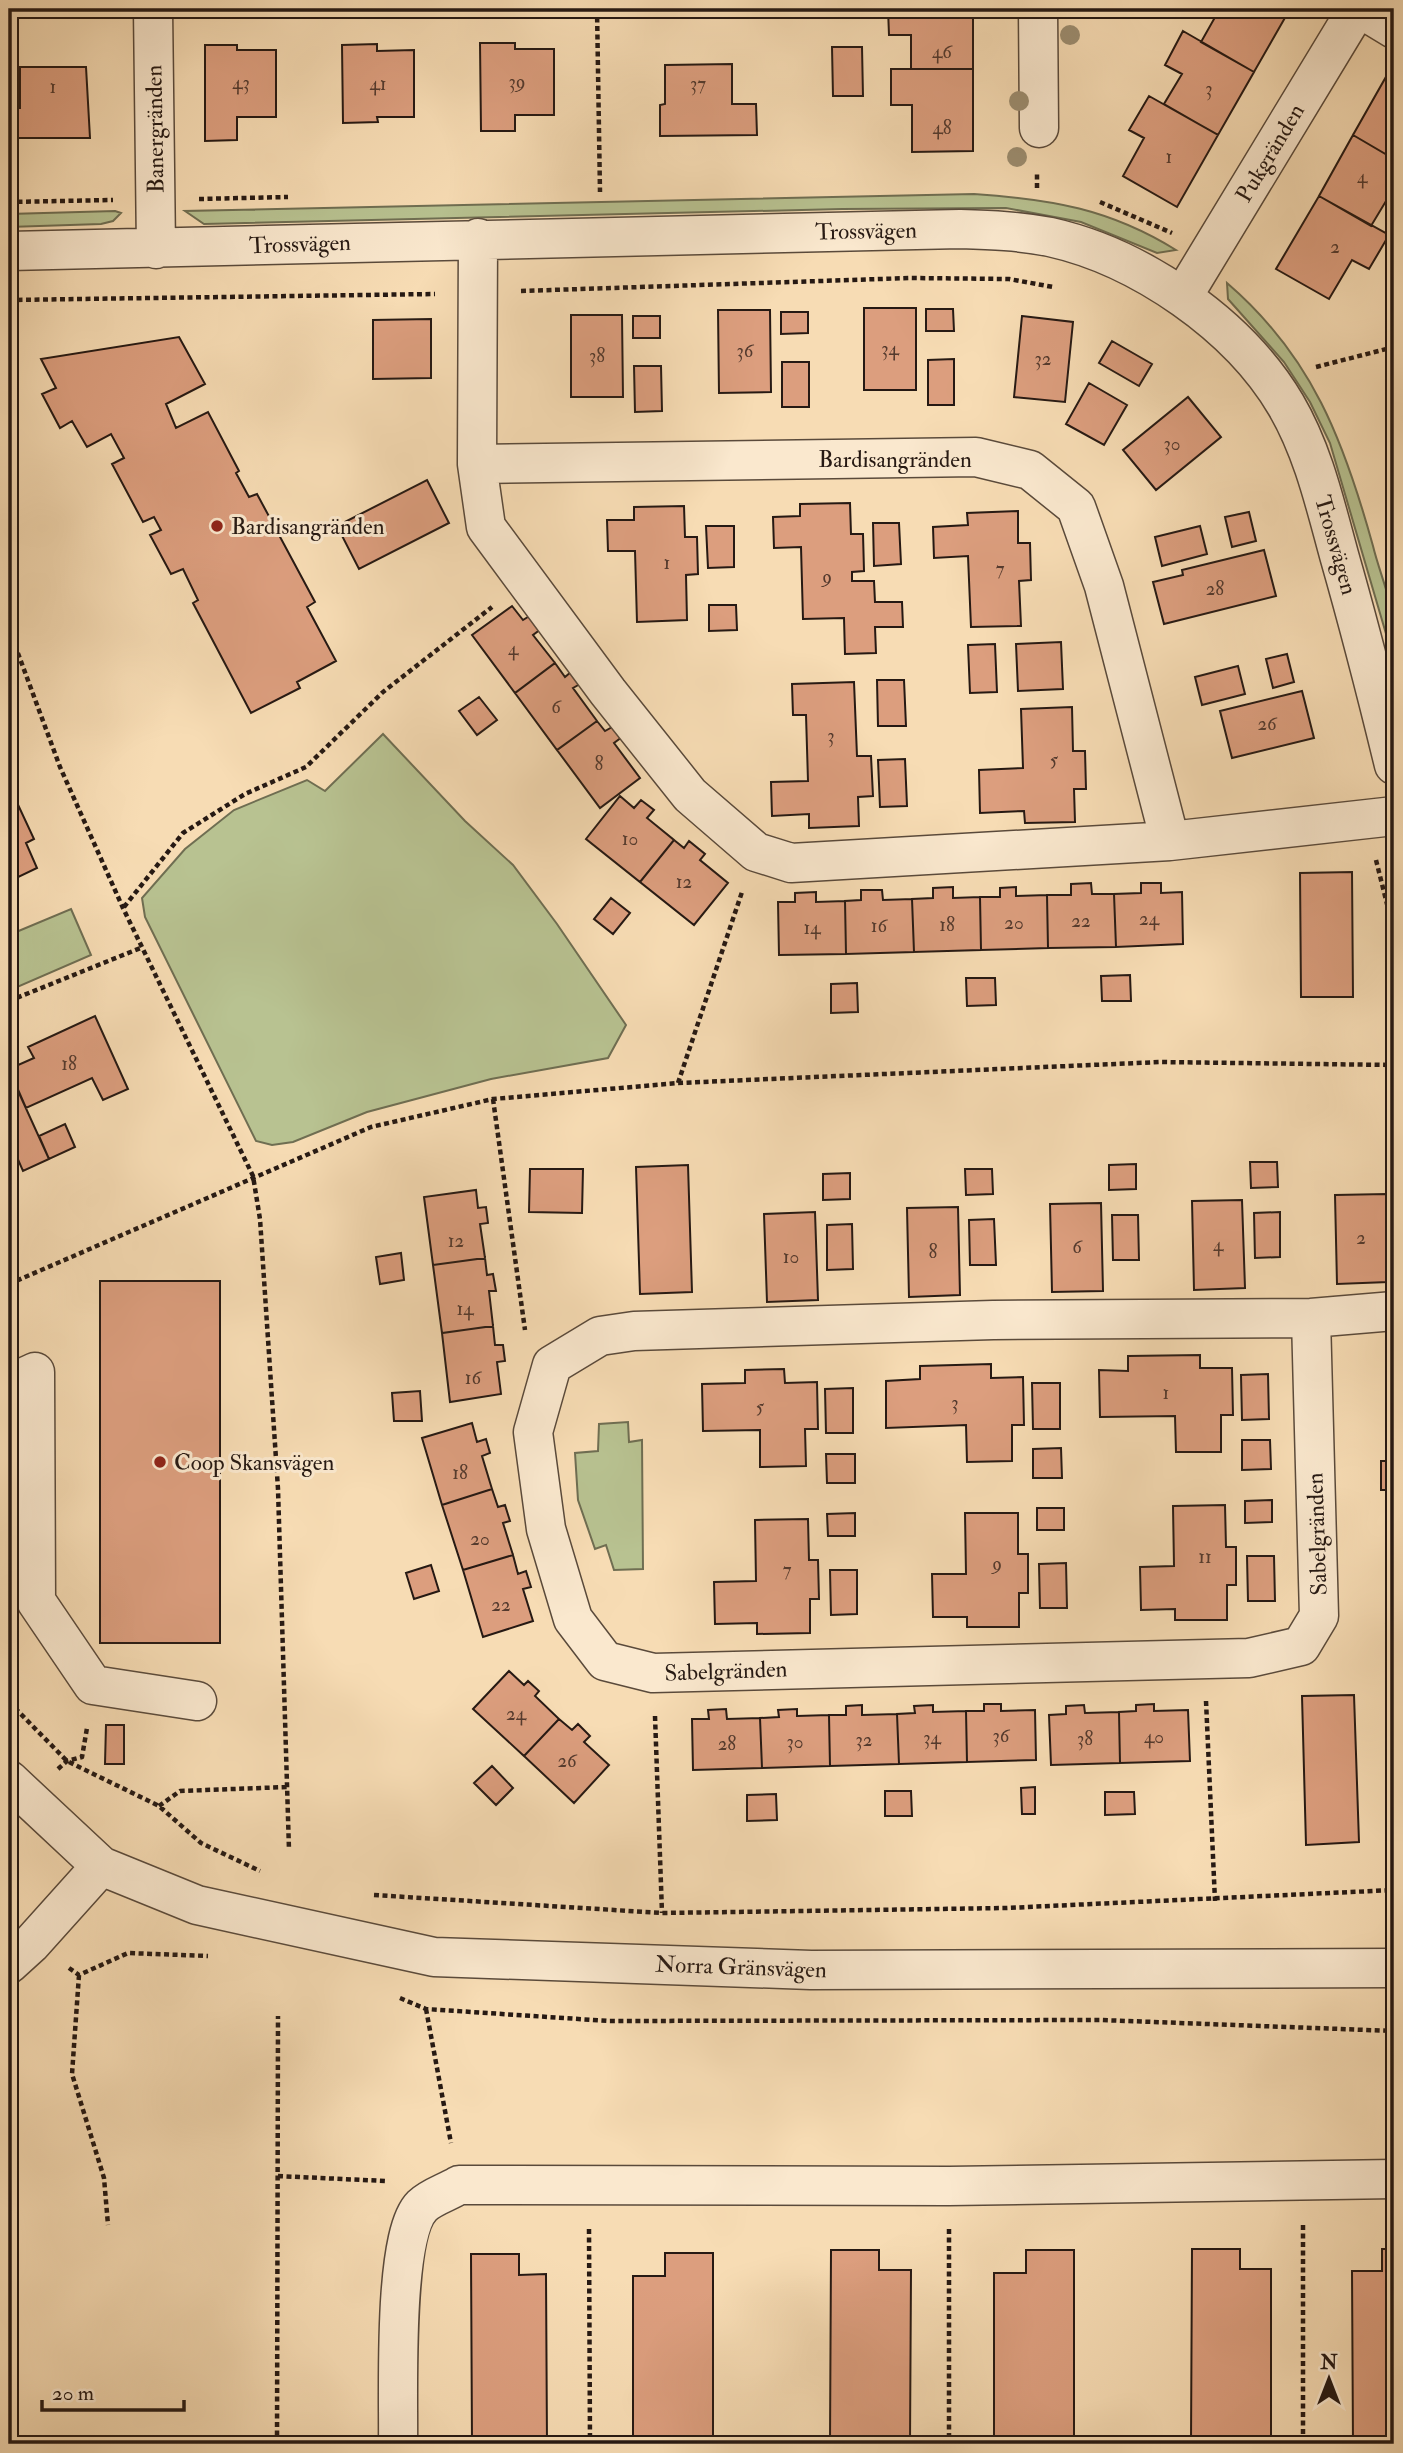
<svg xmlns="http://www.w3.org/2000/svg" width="1403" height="2453" font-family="'IM FELL Double Pica',serif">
	<rect width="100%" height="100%" fill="#f7dcb4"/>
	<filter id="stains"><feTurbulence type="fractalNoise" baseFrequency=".00286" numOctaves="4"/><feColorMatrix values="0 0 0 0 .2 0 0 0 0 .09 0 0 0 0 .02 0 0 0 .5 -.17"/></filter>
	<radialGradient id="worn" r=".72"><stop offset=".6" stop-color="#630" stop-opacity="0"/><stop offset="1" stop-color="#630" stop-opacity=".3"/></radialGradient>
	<path fill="#b8c291" stroke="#6f6e52" stroke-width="2" d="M 974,194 C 1051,199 1110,209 1176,250 L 1157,253 L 1081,222 L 1006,208 L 842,209 L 204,224 L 185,211 Z
		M 115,211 L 121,213 L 113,221 L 101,224 L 9,227 L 9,214 Z
		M 1227,283 C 1312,356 1344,441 1373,546 C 1379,571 1391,598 1394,624 C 1396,636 1394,649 1394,661 L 1330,443 L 1310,402 L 1284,362 L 1228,299 Z
		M 383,734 L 465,821 L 513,865 L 557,924 L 626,1025 L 608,1058 L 491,1079 L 367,1112 L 293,1142 L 272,1145 L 256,1141 L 145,917 L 142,898 L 185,849 L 234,810 L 307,780 L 325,791 Z
		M 71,909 L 91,955 L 15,988 L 9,974 L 9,935 Z
		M 628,1422 L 629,1442 L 642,1440 L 643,1569 L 614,1570 L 606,1545 L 595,1549 L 578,1500 L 575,1453 L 598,1451 L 599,1424 Z"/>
	<path fill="#dc9e7e" stroke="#261913" stroke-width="2" d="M 888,9 L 973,9 L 973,69 L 911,69 L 911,35 L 889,35 Z
		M 1212,9 L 1290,9 L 1254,72 L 1201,42 L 1218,12 Z
		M 1183,31 L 1254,72 L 1218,135 L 1164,104 L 1182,74 L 1165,65 Z
		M 480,43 L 515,43 L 515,49 L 554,49 L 554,115 L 515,115 L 515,131 L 481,131 Z
		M 377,44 L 377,51 L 414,50 L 414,117 L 377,117 L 378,122 L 343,123 L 342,45 Z
		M 205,45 L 237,45 L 237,50 L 276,50 L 276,117 L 237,117 L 237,140 L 205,141 Z
		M 832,47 L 862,47 L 863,96 L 833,96 Z
		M 732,64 L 732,104 L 756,104 L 757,135 L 660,136 L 660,105 L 665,104 L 665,65 Z
		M 20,67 L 86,67 L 90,138 L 9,138 L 9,108 L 20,108 Z
		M 1391,68 L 1394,70 L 1394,159 L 1353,135 Z
		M 891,69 L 973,69 L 973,151 L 912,152 L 912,105 L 891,105 Z
		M 1149,96 L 1218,135 L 1177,207 L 1123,176 L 1144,138 L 1129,130 Z
		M 1353,135 L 1394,159 L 1394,199 L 1389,196 L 1371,226 L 1319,196 Z
		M 1319,196 L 1389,235 L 1369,269 L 1352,260 L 1329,299 L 1276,269 Z
		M 864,308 L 916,308 L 916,390 L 864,390 Z
		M 926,309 L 953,309 L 954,331 L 926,331 Z
		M 718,310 L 770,310 L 771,392 L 719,393 Z
		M 781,312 L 808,312 L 808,333 L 781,334 Z
		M 571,315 L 622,315 L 623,397 L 571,397 Z
		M 633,316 L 660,316 L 660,338 L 633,338 Z
		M 1022,316 L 1073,322 L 1065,402 L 1014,397 Z
		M 431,319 L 431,378 L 373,379 L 373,320 Z
		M 179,337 L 205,384 L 166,404 L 176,428 L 208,412 L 239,471 L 236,473 L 249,497 L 257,494 L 315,602 L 307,607 L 336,661 L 297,682 L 300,688 L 251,713 L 193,603 L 198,600 L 183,569 L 171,574 L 150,535 L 161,530 L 154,517 L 143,522 L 112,464 L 124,458 L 111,434 L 87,447 L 72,421 L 60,428 L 42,394 L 56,388 L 41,359 Z
		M 1112,341 L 1152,364 L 1139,386 L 1099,363 Z
		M 954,359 L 954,405 L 928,405 L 928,360 Z
		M 782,362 L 809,362 L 809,407 L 782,407 Z
		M 634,366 L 661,366 L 662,411 L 635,412 Z
		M 1089,383 L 1127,405 L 1104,445 L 1066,424 Z
		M 1188,397 L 1221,437 L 1156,490 L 1123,450 Z
		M 427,480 L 449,523 L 359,569 L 337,526 Z
		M 850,503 L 851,534 L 863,534 L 864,571 L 852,572 L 852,581 L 874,581 L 875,602 L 902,602 L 903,627 L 875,627 L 876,653 L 845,654 L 844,618 L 803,619 L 801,547 L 774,548 L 773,517 L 800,516 L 800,504 Z
		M 684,506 L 685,537 L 697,537 L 698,574 L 686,575 L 687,620 L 637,622 L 635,551 L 608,551 L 607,520 L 634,520 L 634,507 Z
		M 1018,511 L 1018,543 L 1030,543 L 1031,580 L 1019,581 L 1021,626 L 971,627 L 968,556 L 934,558 L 933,527 L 968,525 L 967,513 Z
		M 1249,512 L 1256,541 L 1232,547 L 1225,517 Z
		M 873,523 L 899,523 L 901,564 L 874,566 Z
		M 706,526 L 734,526 L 734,567 L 708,568 Z
		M 1200,526 L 1207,554 L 1162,566 L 1155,537 Z
		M 1264,550 L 1276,596 L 1164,624 L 1153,582 L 1183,575 L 1182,570 Z
		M 709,605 L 736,605 L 737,630 L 709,631 Z
		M 512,606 L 523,620 L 531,615 L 541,629 L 533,635 L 555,663 L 515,693 L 472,635 Z
		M 1061,642 L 1063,689 L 1018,691 L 1016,644 Z
		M 995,644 L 997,692 L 970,693 L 968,645 Z
		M 1287,654 L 1294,682 L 1273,688 L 1266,659 Z
		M 555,663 L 565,677 L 571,672 L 580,684 L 573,688 L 597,721 L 557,750 L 515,693 Z
		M 1238,666 L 1245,694 L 1202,705 L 1195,677 Z
		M 877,680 L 904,680 L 906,726 L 878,726 Z
		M 854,682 L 857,756 L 871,756 L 873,796 L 858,797 L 859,826 L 809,828 L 809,814 L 772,816 L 771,782 L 808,781 L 806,715 L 793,715 L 792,684 Z
		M 1302,691 L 1314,738 L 1232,758 L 1220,711 Z
		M 479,697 L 497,720 L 477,735 L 459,711 Z
		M 1072,707 L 1073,751 L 1085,751 L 1086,789 L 1074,789 L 1075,822 L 1025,823 L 1024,811 L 980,813 L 979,770 L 1023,768 L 1021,709 Z
		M 597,721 L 605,731 L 614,726 L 622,737 L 614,743 L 640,778 L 600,808 L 557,750 Z
		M 905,759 L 907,806 L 880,807 L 878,760 Z
		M 13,794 L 34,839 L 26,843 L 37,868 L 10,881 L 9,796 Z
		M 620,796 L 634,808 L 641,800 L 654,810 L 647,818 L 674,840 L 640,882 L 586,839 Z
		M 674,840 L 684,848 L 689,841 L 705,854 L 700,860 L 728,883 L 694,925 L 640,882 Z
		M 1352,872 L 1353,997 L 1301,997 L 1300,873 Z
		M 1091,883 L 1092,894 L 1114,894 L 1116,947 L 1048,948 L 1047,895 L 1071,895 L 1071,884 Z
		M 1141,883 L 1161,883 L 1161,893 L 1182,892 L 1183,944 L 1116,947 L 1114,894 L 1141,893 Z
		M 953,887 L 953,898 L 980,897 L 981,950 L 914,952 L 912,899 L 933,898 L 933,888 Z
		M 1016,887 L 1016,896 L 1047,895 L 1048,948 L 981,950 L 980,897 L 1000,897 L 1000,888 Z
		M 861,890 L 882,890 L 883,900 L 912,899 L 914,952 L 846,954 L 845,901 L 861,900 Z
		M 816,892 L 816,902 L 845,901 L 846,954 L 779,955 L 778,902 L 795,902 L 795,893 Z
		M 611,898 L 630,913 L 613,934 L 594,919 Z
		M 1130,975 L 1131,1001 L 1102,1001 L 1101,976 Z
		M 966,978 L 995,978 L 996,1005 L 967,1006 Z
		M 857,983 L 858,1012 L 831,1013 L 831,984 Z
		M 95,1016 L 128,1089 L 103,1100 L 92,1078 L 26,1108 L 9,1069 L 34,1058 L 28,1047 Z
		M 9,1071 L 49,1159 L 23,1171 L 9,1139 Z
		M 65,1124 L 75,1147 L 49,1159 L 39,1136 Z
		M 1250,1162 L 1277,1162 L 1278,1187 L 1251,1188 Z
		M 1136,1164 L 1136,1189 L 1109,1190 L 1109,1165 Z
		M 688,1165 L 692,1292 L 640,1294 L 636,1167 Z
		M 530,1169 L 583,1169 L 582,1213 L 529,1212 Z
		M 965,1169 L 992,1169 L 993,1194 L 966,1195 Z
		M 850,1173 L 850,1199 L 823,1200 L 823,1174 Z
		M 476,1190 L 478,1208 L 486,1207 L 488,1223 L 480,1224 L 485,1258 L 433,1265 L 424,1197 Z
		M 1386,1194 L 1388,1282 L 1337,1284 L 1335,1195 Z
		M 1242,1200 L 1245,1288 L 1194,1290 L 1192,1201 Z
		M 1101,1203 L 1103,1291 L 1052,1292 L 1050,1204 Z
		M 958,1207 L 960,1295 L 909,1297 L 907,1208 Z
		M 815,1212 L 818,1300 L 767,1302 L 764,1214 Z
		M 1280,1212 L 1280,1257 L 1255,1258 L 1254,1213 Z
		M 1112,1215 L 1138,1215 L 1139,1260 L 1113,1260 Z
		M 994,1219 L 996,1265 L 970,1265 L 969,1220 Z
		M 852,1224 L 853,1269 L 827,1270 L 827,1225 Z
		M 401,1253 L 404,1280 L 380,1284 L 376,1257 Z
		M 485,1258 L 487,1275 L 493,1274 L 496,1291 L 489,1291 L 493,1326 L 442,1333 L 433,1265 Z
		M 100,1281 L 220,1281 L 220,1643 L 100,1643 Z
		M 493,1326 L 495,1345 L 503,1345 L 505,1361 L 497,1362 L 501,1394 L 450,1402 L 442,1333 Z
		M 1200,1355 L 1200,1368 L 1232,1368 L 1233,1415 L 1221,1415 L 1221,1452 L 1176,1452 L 1175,1416 L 1100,1417 L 1099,1370 L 1128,1371 L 1128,1356 Z
		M 991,1364 L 991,1378 L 1023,1377 L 1024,1425 L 1012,1425 L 1012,1461 L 967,1462 L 966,1425 L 886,1428 L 886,1381 L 920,1379 L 920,1366 Z
		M 784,1369 L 785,1383 L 817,1382 L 818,1429 L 805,1429 L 806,1466 L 760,1467 L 760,1430 L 703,1431 L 702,1384 L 745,1383 L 745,1370 Z
		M 1268,1374 L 1269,1419 L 1242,1420 L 1241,1375 Z
		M 1032,1383 L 1060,1383 L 1060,1429 L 1033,1429 Z
		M 853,1388 L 853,1433 L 826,1433 L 825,1389 Z
		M 420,1391 L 422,1421 L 394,1421 L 392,1393 Z
		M 472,1423 L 477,1442 L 486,1439 L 490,1453 L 482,1456 L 492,1489 L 442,1505 L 422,1438 Z
		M 1242,1440 L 1270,1440 L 1271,1469 L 1242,1470 Z
		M 1061,1448 L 1062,1478 L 1033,1478 L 1033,1449 Z
		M 826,1454 L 855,1454 L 855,1483 L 827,1483 Z
		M 1381,1461 L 1394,1461 L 1394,1490 L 1381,1490 Z
		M 492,1489 L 498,1507 L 505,1505 L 510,1521 L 503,1523 L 513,1555 L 463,1570 L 442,1505 Z
		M 1272,1500 L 1272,1522 L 1245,1523 L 1245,1501 Z
		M 1225,1505 L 1226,1547 L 1236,1547 L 1236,1585 L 1227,1585 L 1227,1620 L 1175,1620 L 1175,1609 L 1141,1610 L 1140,1567 L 1174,1566 L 1173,1506 Z
		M 1037,1508 L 1064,1508 L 1064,1530 L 1037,1530 Z
		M 855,1513 L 855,1536 L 828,1536 L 827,1514 Z
		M 965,1513 L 1018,1513 L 1018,1554 L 1028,1554 L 1028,1593 L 1019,1593 L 1019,1627 L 967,1627 L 967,1617 L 933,1617 L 932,1574 L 966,1574 Z
		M 808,1519 L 809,1560 L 818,1560 L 819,1599 L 810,1599 L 810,1633 L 757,1634 L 757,1623 L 715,1624 L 714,1582 L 756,1581 L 755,1520 Z
		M 513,1555 L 518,1574 L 526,1571 L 531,1587 L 523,1589 L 533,1621 L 483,1637 L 463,1570 Z
		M 1247,1556 L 1274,1556 L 1275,1601 L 1248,1601 Z
		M 1066,1563 L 1067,1608 L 1040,1608 L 1039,1564 Z
		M 431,1565 L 439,1591 L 414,1599 L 406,1573 Z
		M 830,1570 L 857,1570 L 857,1614 L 831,1615 Z
		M 1386,1624 L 1394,1624 L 1394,1672 L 1387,1672 Z
		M 509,1671 L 524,1685 L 528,1681 L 539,1691 L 535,1696 L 559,1719 L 524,1756 L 473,1709 Z
		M 1354,1695 L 1359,1842 L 1306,1845 L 1302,1696 Z
		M 984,1704 L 1001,1704 L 1001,1711 L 1035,1710 L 1036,1760 L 967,1762 L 966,1711 L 984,1711 Z
		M 1154,1704 L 1154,1711 L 1188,1710 L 1190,1761 L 1120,1763 L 1119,1712 L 1136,1711 L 1136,1705 Z
		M 862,1705 L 862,1715 L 897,1714 L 899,1764 L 830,1766 L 829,1715 L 846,1715 L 846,1706 Z
		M 933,1705 L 933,1712 L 966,1711 L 967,1762 L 899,1764 L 897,1714 L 915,1713 L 914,1706 Z
		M 1084,1705 L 1085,1713 L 1119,1712 L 1120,1763 L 1051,1765 L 1049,1715 L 1066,1714 L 1066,1706 Z
		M 726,1709 L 727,1719 L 760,1718 L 762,1768 L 693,1770 L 692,1719 L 709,1719 L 708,1710 Z
		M 797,1709 L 797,1716 L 829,1715 L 830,1766 L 762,1768 L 760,1718 L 779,1717 L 778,1710 Z
		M 559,1719 L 572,1730 L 578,1724 L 590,1736 L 584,1742 L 609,1765 L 574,1803 L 524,1756 Z
		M 106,1725 L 124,1725 L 124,1764 L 105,1764 Z
		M 492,1766 L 513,1788 L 496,1805 L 474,1783 Z
		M 1035,1787 L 1035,1814 L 1022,1814 L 1021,1788 Z
		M 885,1791 L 911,1791 L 912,1816 L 885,1816 Z
		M 1105,1792 L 1134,1792 L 1135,1814 L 1105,1815 Z
		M 776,1794 L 777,1820 L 747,1821 L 747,1795 Z
		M 1192,2249 L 1240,2249 L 1240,2269 L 1271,2269 L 1271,2444 L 1191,2444 Z
		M 1382,2249 L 1394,2249 L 1394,2444 L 1353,2444 L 1352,2271 L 1382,2271 Z
		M 831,2250 L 879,2250 L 879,2270 L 911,2270 L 910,2444 L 830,2444 Z
		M 1026,2250 L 1074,2250 L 1074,2444 L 994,2444 L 994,2273 L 1026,2273 Z
		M 665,2253 L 713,2253 L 713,2444 L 633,2444 L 633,2276 L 665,2276 Z
		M 471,2254 L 519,2254 L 519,2275 L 546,2274 L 547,2444 L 472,2444 Z"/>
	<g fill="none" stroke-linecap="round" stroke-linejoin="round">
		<g stroke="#5a4a3b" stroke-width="41">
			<path id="minor" d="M 153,9 L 156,249
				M 1038,9 L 1039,128
				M 1361,9 L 1394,29
				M 9,251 L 960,229 C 991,230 1020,231 1050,237 C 1140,257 1239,325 1286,405 C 1313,451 1325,504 1339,555 C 1359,625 1377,695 1394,765
				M 1183,296 L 1357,9
				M 477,464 L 478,238
				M 1170,841 L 1104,586 L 1076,507 L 1030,470 L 976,457 L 477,464 L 486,527 L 608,692 L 690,795 L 756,852 L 791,863 L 1170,841 L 1394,816
				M 1311,1318 L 1319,1616 L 1301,1646 L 1249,1658 L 653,1673 L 605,1661 L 573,1619 L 546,1529 L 533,1432 L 552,1365 L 600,1336 L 634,1331 L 993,1320 L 1311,1318 L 1394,1311
				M 9,1384 L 35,1372 L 36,1601 L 93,1685 L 197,1701
				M 9,1780 L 101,1866 L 197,1905 L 434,1957 L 811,1970 L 1394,1968
				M 9,1964 L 31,1944 L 101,1866
				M 398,2444 C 399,2398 392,2236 422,2206 C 431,2197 448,2192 459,2185 L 949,2186 L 1394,2179"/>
		</g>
		<path stroke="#261913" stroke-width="4.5" stroke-dasharray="5 3.5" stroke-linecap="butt" d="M 597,9 L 600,192
			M 1037,188 L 1037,171
			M 199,199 L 288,197
			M 9,202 L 113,200
			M 1100,202 L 1172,233
			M 521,291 L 910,278 L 1009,279 L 1053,287
			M 9,300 L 435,294
			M 1316,367 L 1394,347
			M 9,629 L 60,767 L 123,908 L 253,1176 L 260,1219 L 278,1489 L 289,1850
			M 1376,860 L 1394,932
			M 124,907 L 183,833 L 245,794 L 306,767 L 383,692 L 492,607
			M 9,1001 L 143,947
			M 678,1083 L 742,892
			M 493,1099 L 525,1330
			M 9,1284 L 371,1127 L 493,1099 L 678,1083 L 1160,1062 L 1394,1065
			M 1206,1701 L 1215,1901
			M 9,1702 L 67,1761 L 159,1806 L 201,1843 L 260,1871
			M 655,1716 L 662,1913
			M 58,1769 L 67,1761 L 82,1757 L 87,1728
			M 159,1806 L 180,1791 L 287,1787
			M 374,1895 L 662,1913 L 1006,1908 L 1394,1890
			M 69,1968 L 79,1975 L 128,1953 L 208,1956
			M 79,1975 L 72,2074 L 104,2178 L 108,2225
			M 400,1998 L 426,2009 L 609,2021 L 1101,2020 L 1394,2031
			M 426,2009 L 451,2143
			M 278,2176 L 385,2181
			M 1303,2225 L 1303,2444
			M 589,2229 L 590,2444
			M 949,2229 L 949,2444
			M 277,2444 L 278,2016"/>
		<use href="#minor" stroke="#fae8ce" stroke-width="38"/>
	</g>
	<g fill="#9c8d70">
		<circle cx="1070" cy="35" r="10"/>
		<circle cx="1019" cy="101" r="10"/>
		<circle cx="1017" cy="157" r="10"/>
	</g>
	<g fill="#8f2418" stroke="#fae8ce" stroke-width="2.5">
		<circle cx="217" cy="526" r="7"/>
		<circle cx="160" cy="1462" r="7"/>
	</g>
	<g text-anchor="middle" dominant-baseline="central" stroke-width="6" stroke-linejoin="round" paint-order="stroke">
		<g font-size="19" fill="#543a2e">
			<text x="942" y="52">46</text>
			<text x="517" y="82">39</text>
			<text x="241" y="83">43</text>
			<text x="378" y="84">41</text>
			<text x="698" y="84">37</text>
			<text x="53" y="87">1</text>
			<text x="1209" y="89">3</text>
			<text x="942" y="128">48</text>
			<text x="1169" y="157">1</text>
			<text x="1362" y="177">4</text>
			<text x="1335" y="247">2</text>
			<text x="890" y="349">34</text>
			<text x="745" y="351">36</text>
			<text x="597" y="356">38</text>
			<text x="1043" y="359">32</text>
			<text x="1172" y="444">30</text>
			<text x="667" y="563">1</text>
			<text x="1000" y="569">7</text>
			<text x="827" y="577">9</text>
			<text x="1215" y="589">28</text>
			<text x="513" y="649">4</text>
			<text x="556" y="707">6</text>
			<text x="1267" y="724">26</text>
			<text x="831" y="736">3</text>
			<text x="1054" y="760">5</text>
			<text x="599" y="764">8</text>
			<text x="630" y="839">10</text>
			<text x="684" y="882">12</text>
			<text x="1149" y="919">24</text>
			<text x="1081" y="921">22</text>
			<text x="1014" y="923">20</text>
			<text x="947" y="925">18</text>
			<text x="879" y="926">16</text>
			<text x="812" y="928">14</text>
			<text x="69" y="1064">18</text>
			<text x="1361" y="1238">2</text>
			<text x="456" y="1241">12</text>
			<text x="1218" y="1245">4</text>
			<text x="1077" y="1247">6</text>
			<text x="933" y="1252">8</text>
			<text x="791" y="1257">10</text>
			<text x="465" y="1309">14</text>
			<text x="473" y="1378">16</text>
			<text x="1166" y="1393">1</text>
			<text x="955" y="1403">3</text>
			<text x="760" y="1407">5</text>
			<text x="460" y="1473">18</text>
			<text x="480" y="1539">20</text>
			<text x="1205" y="1557">11</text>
			<text x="997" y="1564">9</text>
			<text x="787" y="1570">7</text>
			<text x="501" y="1605">22</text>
			<text x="516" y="1714">24</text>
			<text x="1001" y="1736">36</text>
			<text x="1154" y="1737">40</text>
			<text x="932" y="1738">34</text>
			<text x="1085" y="1739">38</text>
			<text x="864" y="1740">32</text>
			<text x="795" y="1742">30</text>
			<text x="727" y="1744">28</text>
			<text x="567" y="1761">26</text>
		</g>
		<g font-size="23" fill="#261913" stroke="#fae8ce">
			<text transform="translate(155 129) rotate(-91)">Banergränden</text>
			<text transform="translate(1270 153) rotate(-59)">Pukgränden</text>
			<text transform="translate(866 231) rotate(-1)">Trossvägen</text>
			<text transform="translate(300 244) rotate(-2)">Trossvägen</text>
			<text x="895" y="459">Bardisangränden</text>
			<text transform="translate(1336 545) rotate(74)">Trossvägen</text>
			<text transform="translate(1317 1534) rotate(-92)">Sabelgränden</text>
			<text transform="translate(726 1671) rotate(-2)">Sabelgränden</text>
			<text transform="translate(741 1967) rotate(2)">Norra Gränsvägen</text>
		</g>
		<g font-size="23" fill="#261913" stroke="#fae8ce" text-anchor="start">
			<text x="231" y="526">Bardisangränden</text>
			<text x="174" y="1462">Coop Skansvägen</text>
		</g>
	</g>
	<rect width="1403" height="2453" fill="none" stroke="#f7dcb4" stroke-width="35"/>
	<rect x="10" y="10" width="1382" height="2432" fill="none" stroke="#261913" stroke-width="3.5"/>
	<rect x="18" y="18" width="1368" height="2418" fill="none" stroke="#261913" stroke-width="2"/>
	<g transform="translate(1329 2379)" stroke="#fae8ce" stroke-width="5" paint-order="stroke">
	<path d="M0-5L12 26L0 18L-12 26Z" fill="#261913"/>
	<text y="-10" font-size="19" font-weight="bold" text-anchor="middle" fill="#261913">N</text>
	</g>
	<path d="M42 2400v10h142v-10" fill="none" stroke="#261913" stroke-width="3.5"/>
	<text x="52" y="2400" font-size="21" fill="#261913" stroke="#fae8ce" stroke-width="5" paint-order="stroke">20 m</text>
	<rect width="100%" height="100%" filter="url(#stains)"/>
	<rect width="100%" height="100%" fill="url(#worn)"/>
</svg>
